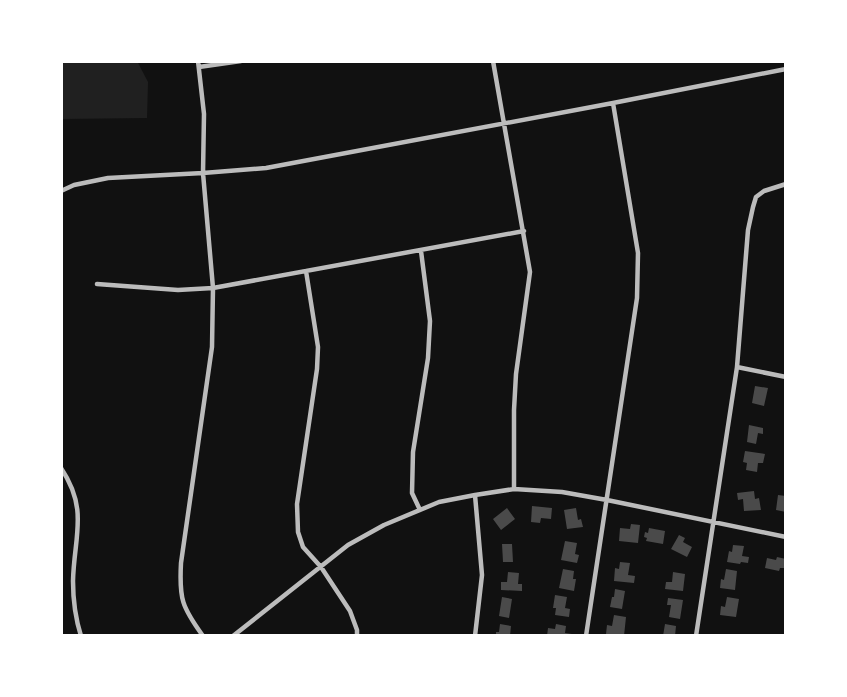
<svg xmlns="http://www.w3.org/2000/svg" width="847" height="697" font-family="'PT Sans',sans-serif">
	<rect width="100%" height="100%" fill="#111"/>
	<path fill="#202020" d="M 61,61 L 137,61 L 148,82 L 147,118 L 61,119 Z"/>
	<path fill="#4a4a4a" d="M 755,386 L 768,388 L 764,406 L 752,403 Z
		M 749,425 L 763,428 L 763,434 L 758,433 L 756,444 L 747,442 Z
		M 745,451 L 765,454 L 763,463 L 758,463 L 757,472 L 746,470 L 747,463 L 743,462 Z
		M 754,491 L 755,499 L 759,498 L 761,510 L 744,511 L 743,499 L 738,500 L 737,493 Z
		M 778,495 L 786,496 L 786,512 L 776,510 Z
		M 532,506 L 552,508 L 551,519 L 541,518 L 540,523 L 531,522 Z
		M 507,508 L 515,519 L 501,530 L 493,519 Z
		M 576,508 L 578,520 L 581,519 L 583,527 L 567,529 L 564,510 Z
		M 631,524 L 640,525 L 638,543 L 619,541 L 620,528 L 630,529 Z
		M 649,528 L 665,531 L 663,544 L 646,541 L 647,538 L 644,537 L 645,532 L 648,533 Z
		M 679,535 L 685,538 L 683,542 L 692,547 L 687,557 L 671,549 Z
		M 565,541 L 577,543 L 575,554 L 579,555 L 577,563 L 561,560 Z
		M 502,544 L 512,544 L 513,562 L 503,562 Z
		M 733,545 L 744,546 L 742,556 L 749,557 L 748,563 L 741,562 L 740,564 L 727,562 L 729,551 L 732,552 Z
		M 777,557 L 786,559 L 785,568 L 780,568 L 779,571 L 765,568 L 767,558 L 776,560 Z
		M 620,562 L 630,563 L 628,575 L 635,576 L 634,583 L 614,581 L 615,568 L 619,569 Z
		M 563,569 L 574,571 L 573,579 L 576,579 L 574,591 L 559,588 Z
		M 726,569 L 737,571 L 735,590 L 720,588 L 721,579 L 724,580 Z
		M 508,572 L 519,573 L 518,584 L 522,584 L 522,591 L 501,590 L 501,582 L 507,582 Z
		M 673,572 L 685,574 L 683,591 L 665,589 L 666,582 L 672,582 Z
		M 615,589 L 625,591 L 622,609 L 610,607 L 612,597 L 614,597 Z
		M 555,595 L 567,597 L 565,608 L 570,609 L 569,617 L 555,615 L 556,608 L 553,608 Z
		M 502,597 L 512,599 L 509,618 L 499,616 Z
		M 727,597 L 739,599 L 736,617 L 720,615 L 721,606 L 725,607 Z
		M 668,598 L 683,600 L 680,619 L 669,617 L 671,605 L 667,605 Z
		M 614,615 L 626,617 L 624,636 L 606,634 L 607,625 L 612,626 Z
		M 500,624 L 511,626 L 510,636 L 496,636 L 496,632 L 499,632 Z
		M 556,624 L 566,626 L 565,633 L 572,634 L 572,636 L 547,636 L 548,628 L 555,629 Z
		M 665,624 L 676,626 L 675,636 L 663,636 Z"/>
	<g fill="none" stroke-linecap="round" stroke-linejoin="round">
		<path stroke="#bcbcbc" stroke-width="4.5" d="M 198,61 L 204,114 L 203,173 L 213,288 L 212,347 L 181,563 C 179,599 182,607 203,636
			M 493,61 L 530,272 L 516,374 L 514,410 L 514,489
			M 199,67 L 241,61
			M 61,191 L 74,185 L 108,178 L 203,173 L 266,168 L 613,103 L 786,69
			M 306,271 L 318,347 L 317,369 L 297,504 L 298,532 L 303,547 L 321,567 L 350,611 L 357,630 L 357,636
			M 97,284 L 178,290 L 213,288 L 524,231
			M 737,367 L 786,377
			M 61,468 C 89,510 74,536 73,581 C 73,600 75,617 81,636
			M 475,495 L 482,575 L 475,636
			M 420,510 L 412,493 L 413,452 L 428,358 L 430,321 L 421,251
			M 233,636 L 348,545 L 384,525 L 439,502 L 475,495 L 514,489 L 562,492 L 607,500 L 786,537
			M 586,636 L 637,298 L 638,253 L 613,103
			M 696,636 L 737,367 L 748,230 L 753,207 L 756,197 L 764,191 L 786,184"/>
	</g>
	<rect width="847" height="697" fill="none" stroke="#ffffff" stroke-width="126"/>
</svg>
